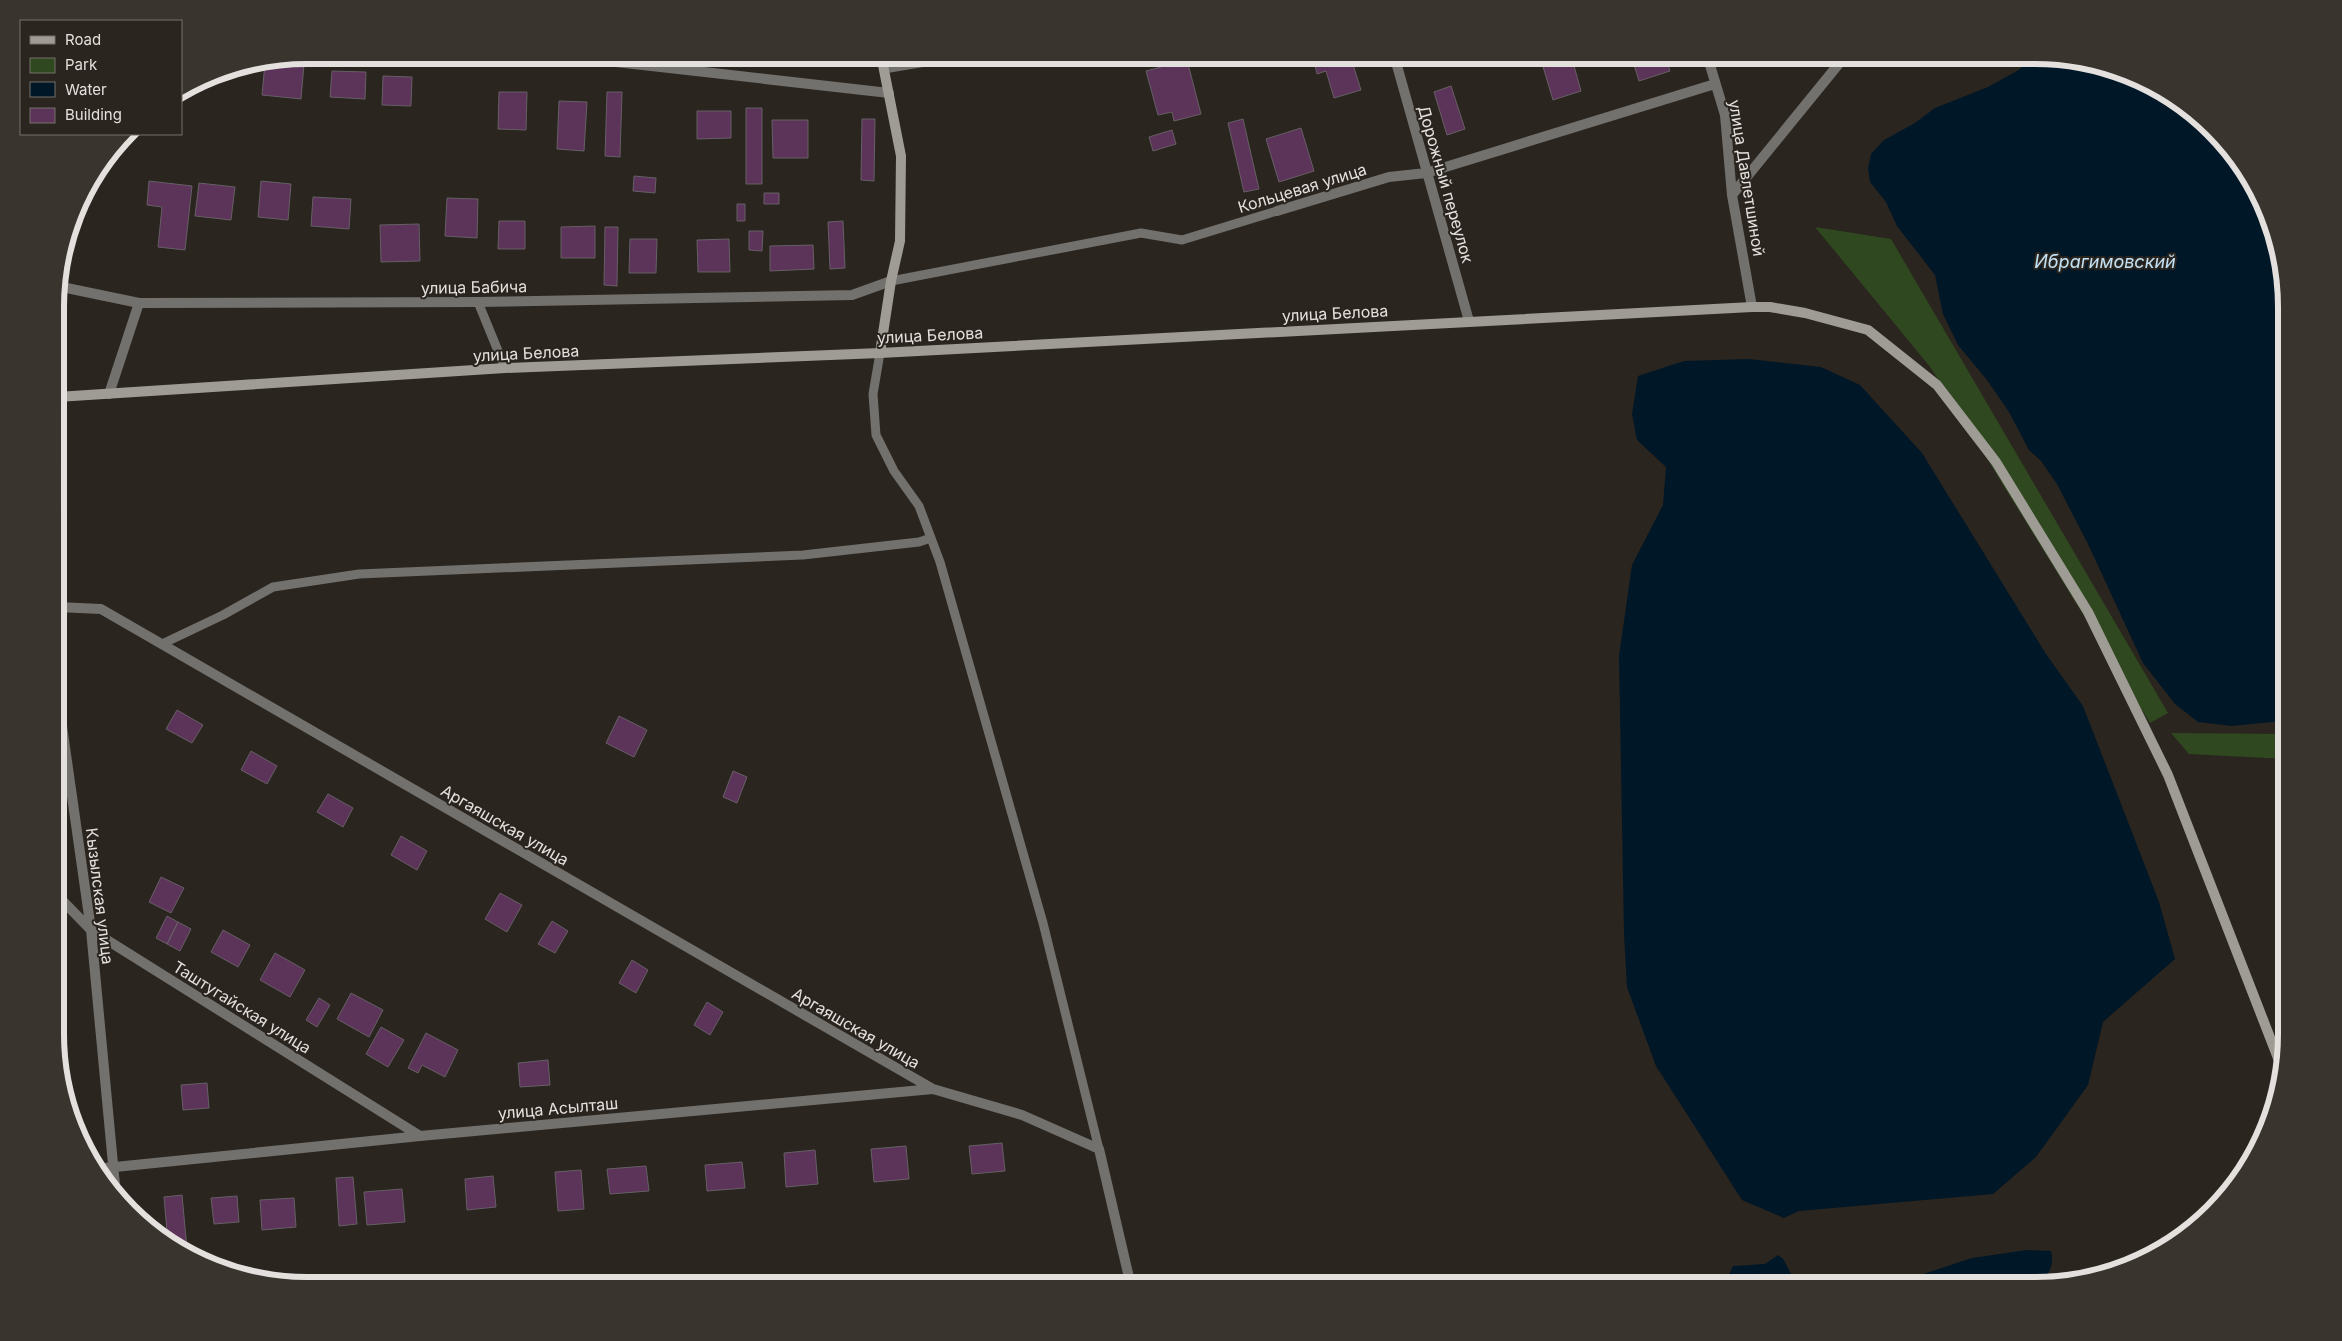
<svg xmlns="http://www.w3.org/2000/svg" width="2342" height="1341" font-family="Inter,sans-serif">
	<rect width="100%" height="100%" fill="#2a251f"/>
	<path fill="#2f481f" d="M 1815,227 L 1891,239 L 2168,713 L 2150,723 L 1931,368 Z
		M 2171,733 L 2286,734 L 2286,759 L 2189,754 Z"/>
	<path fill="#001727" d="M 2036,55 L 2101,64 L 2161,89 L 2202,118 L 2245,167 L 2274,226 L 2286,290 L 2286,719 L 2282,721 L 2232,726 L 2198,722 L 2175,704 L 2143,663 L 2088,544 L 2057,484 L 2041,461 L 2029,450 L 2009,412 L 1987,380 L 1958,345 L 1943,314 L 1935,275 L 1897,226 L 1886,202 L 1870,182 L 1868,168 L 1871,154 L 1884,140 L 1915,123 L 1935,108 L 1988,87 L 2017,71 Z
		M 1749,359 L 1821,367 L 1860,385 L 1922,453 L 2046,654 L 2083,706 L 2159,902 L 2175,959 L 2103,1022 L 2088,1085 L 2036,1157 L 1993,1194 L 1799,1211 L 1784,1218 L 1742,1200 L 1656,1066 L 1627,987 L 1624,934 L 1619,656 L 1632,565 L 1663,505 L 1666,467 L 1637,440 L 1632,414 L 1638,376 L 1684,361 Z
		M 2027,1250 L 2051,1251 C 2055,1264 2048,1275 2041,1285 L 1887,1286 L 1972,1258 Z
		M 1778,1255 L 1783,1259 L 1798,1286 L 1731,1286 L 1727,1279 L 1733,1266 L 1765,1264 Z"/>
	<path fill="#5c3459" stroke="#665f65" d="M 1334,55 L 1350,55 L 1361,90 L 1334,98 L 1326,71 L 1317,74 L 1314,61 Z
		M 1558,55 L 1571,55 L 1581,91 L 1553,100 L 1541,60 Z
		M 1631,55 L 1665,55 L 1670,71 L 1639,81 Z
		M 1187,60 L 1201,114 L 1174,121 L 1172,112 L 1158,115 L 1146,71 Z
		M 276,61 L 304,64 L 301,99 L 262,95 L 265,63 Z
		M 332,71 L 366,72 L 365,99 L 330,97 Z
		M 383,76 L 412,77 L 411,106 L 382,105 Z
		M 1451,86 L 1465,129 L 1447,135 L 1434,92 Z
		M 499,92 L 527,92 L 526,130 L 498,129 Z
		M 607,92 L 622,92 L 620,157 L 605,156 Z
		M 559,101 L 587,102 L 584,151 L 557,149 Z
		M 746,108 L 762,108 L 762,184 L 746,184 Z
		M 697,111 L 731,111 L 731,138 L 697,139 Z
		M 862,119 L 875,119 L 874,181 L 861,180 Z
		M 1243,119 L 1259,189 L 1244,192 L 1228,123 Z
		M 772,120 L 808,120 L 808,158 L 773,158 Z
		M 1301,128 L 1314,171 L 1279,182 L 1266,139 Z
		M 1172,130 L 1176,144 L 1153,151 L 1149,137 Z
		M 634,176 L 656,178 L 655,193 L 633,191 Z
		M 149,181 L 192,186 L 185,250 L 158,247 L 162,207 L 147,205 Z
		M 261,181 L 291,184 L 288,220 L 258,217 Z
		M 199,183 L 235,187 L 231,220 L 195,216 Z
		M 764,193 L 779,193 L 779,204 L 764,204 Z
		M 313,197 L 351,199 L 349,229 L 311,226 Z
		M 447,198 L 478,199 L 477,238 L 445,236 Z
		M 737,204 L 745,204 L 745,221 L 737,221 Z
		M 76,211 L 72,237 L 69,236 Z
		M 499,221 L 525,221 L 525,249 L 498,249 Z
		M 843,221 L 845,268 L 830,269 L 828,222 Z
		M 419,224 L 420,261 L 381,262 L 380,225 Z
		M 595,226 L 595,258 L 561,258 L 561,227 Z
		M 605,227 L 618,227 L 617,286 L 604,285 Z
		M 749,231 L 763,231 L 762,251 L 749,250 Z
		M 630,239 L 657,239 L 656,273 L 629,273 Z
		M 729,239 L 730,272 L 698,272 L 697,240 Z
		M 813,245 L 814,269 L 770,271 L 770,246 Z
		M 177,710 L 203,725 L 192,743 L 166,729 Z
		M 619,716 L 647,730 L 634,757 L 606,743 Z
		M 251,751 L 277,766 L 267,784 L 241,770 Z
		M 733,771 L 747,777 L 737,803 L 723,797 Z
		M 328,794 L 353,808 L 343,827 L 317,812 Z
		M 401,836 L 427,851 L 417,870 L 391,855 Z
		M 161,877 L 184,888 L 171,913 L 149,902 Z
		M 500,893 L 522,905 L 507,932 L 485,919 Z
		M 167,916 L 178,922 L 167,944 L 156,938 Z
		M 552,921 L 568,931 L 555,953 L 538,944 Z
		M 178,922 L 191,929 L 180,951 L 167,944 Z
		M 223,930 L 250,945 L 238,967 L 211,952 Z
		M 275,953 L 305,970 L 290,997 L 260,980 Z
		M 632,960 L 648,970 L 636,993 L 619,983 Z
		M 351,993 L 383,1010 L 369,1037 L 337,1019 Z
		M 319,998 L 330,1005 L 317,1027 L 306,1020 Z
		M 707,1002 L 723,1012 L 710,1035 L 694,1025 Z
		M 381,1027 L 404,1040 L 388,1067 L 366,1054 Z
		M 426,1033 L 458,1050 L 445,1077 L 422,1065 L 418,1073 L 408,1068 Z
		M 548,1060 L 550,1085 L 520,1087 L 518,1063 Z
		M 207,1083 L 209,1108 L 183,1110 L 181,1085 Z
		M 1002,1143 L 1005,1171 L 972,1174 L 969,1146 Z
		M 906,1146 L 909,1179 L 874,1182 L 871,1149 Z
		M 815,1150 L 818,1184 L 786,1187 L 784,1153 Z
		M 742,1162 L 745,1188 L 707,1191 L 705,1165 Z
		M 646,1166 L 649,1191 L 610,1194 L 607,1169 Z
		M 581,1170 L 584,1209 L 558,1211 L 555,1172 Z
		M 493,1176 L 496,1207 L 467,1210 L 465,1179 Z
		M 353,1177 L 357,1224 L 339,1226 L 336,1178 Z
		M 402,1189 L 405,1222 L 367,1225 L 364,1192 Z
		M 182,1195 L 187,1249 L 177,1250 L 168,1243 L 164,1197 Z
		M 237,1196 L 239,1222 L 214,1224 L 211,1198 Z
		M 294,1198 L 296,1227 L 262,1230 L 260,1200 Z"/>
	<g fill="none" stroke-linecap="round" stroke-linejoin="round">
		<path stroke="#73716d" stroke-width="9" d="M 884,69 L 967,55
			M 891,281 L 1141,233 L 1182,240 L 1277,211
			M 478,302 L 505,368
			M 880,353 L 873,394 L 876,435 L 894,471 L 919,506 L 940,562 L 1043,923 L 1099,1149
			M 162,644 L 223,615 L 273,587 L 359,574 L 803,555 L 919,542 L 931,538"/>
		<path stroke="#73716d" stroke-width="10" d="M 554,55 L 889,93
			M 1394,55 L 1469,321
			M 1707,55 L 1725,115 L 1732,195 L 1752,307
			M 1732,195 L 1846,55
			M 1277,211 L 1389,177 L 1426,173 L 1715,84
			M 57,286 L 139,303 L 478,302 L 852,295 L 891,281
			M 109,394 L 139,303
			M 57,607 L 101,609 L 933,1089
			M 57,691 L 91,930 L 116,1196
			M 57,895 L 91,930 L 420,1136
			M 95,1169 L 420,1136 L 933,1089 L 1022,1115 L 1099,1149 L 1131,1286"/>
		<path stroke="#9f9c96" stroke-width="10" d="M 880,353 L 891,281 L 900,241 L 901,156 L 881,55
			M 57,397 L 505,368 L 880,353 L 1752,307 L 1770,307 L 1805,313 L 1868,330 L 1937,385 L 1996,462 L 2088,612 L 2168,775 L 2283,1071"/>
	</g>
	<g text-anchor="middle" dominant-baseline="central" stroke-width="4" stroke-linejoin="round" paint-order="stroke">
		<g font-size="16" fill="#e4e0dd" stroke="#2a251f">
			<text transform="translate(1747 178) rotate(81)">улица Давлетшиной</text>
			<text transform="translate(1446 184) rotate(74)">Дорожный переулок</text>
			<text transform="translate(1302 188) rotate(-17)">Кольцевая улица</text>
			<text transform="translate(474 287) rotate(-1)">улица Бабича</text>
			<text transform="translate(1335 313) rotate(-3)">улица Белова</text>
			<text transform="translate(930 335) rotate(-3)">улица Белова</text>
			<text transform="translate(526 353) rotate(-3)">улица Белова</text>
			<text transform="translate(505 825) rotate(30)">Аргаяшская улица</text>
			<text transform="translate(100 896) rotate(83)">Кызылская улица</text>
			<text transform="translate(242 1007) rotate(32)">Таштугайская улица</text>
			<text transform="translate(856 1028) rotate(30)">Аргаяшская улица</text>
			<text transform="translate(558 1108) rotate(-5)">улица Асылташ</text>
		</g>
		<g font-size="18" font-style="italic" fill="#c2e1f5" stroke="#2a251f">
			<text x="2105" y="261">Ибрагимовский</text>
		</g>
	</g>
	<path d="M0 0H2342V1341H0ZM307 64H2035A243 243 0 0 1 2278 307V1034A243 243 0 0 1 2035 1277H307A243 243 0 0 1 64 1034V307A243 243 0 0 1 307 64Z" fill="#39342e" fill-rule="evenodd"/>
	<path fill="none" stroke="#e4e0dd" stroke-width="6" d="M307 64H2035A243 243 0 0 1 2278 307V1034A243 243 0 0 1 2035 1277H307A243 243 0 0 1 64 1034V307A243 243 0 0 1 307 64Z"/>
	<rect x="20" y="20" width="162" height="115" fill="#2a251f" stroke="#74706b"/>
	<rect x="30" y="36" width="25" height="8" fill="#9f9c96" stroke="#74706b"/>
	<text x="65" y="45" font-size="15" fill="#e4e0dd">Road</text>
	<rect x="30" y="58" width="25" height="15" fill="#2f481f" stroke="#74706b"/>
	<text x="65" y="70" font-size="15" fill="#e4e0dd">Park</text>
	<rect x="30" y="82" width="25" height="15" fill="#001727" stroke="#74706b"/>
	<text x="65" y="95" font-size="15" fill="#e4e0dd">Water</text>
	<rect x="30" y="108" width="25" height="15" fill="#5c3459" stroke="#74706b"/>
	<text x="65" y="120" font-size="15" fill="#e4e0dd">Building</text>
</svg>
